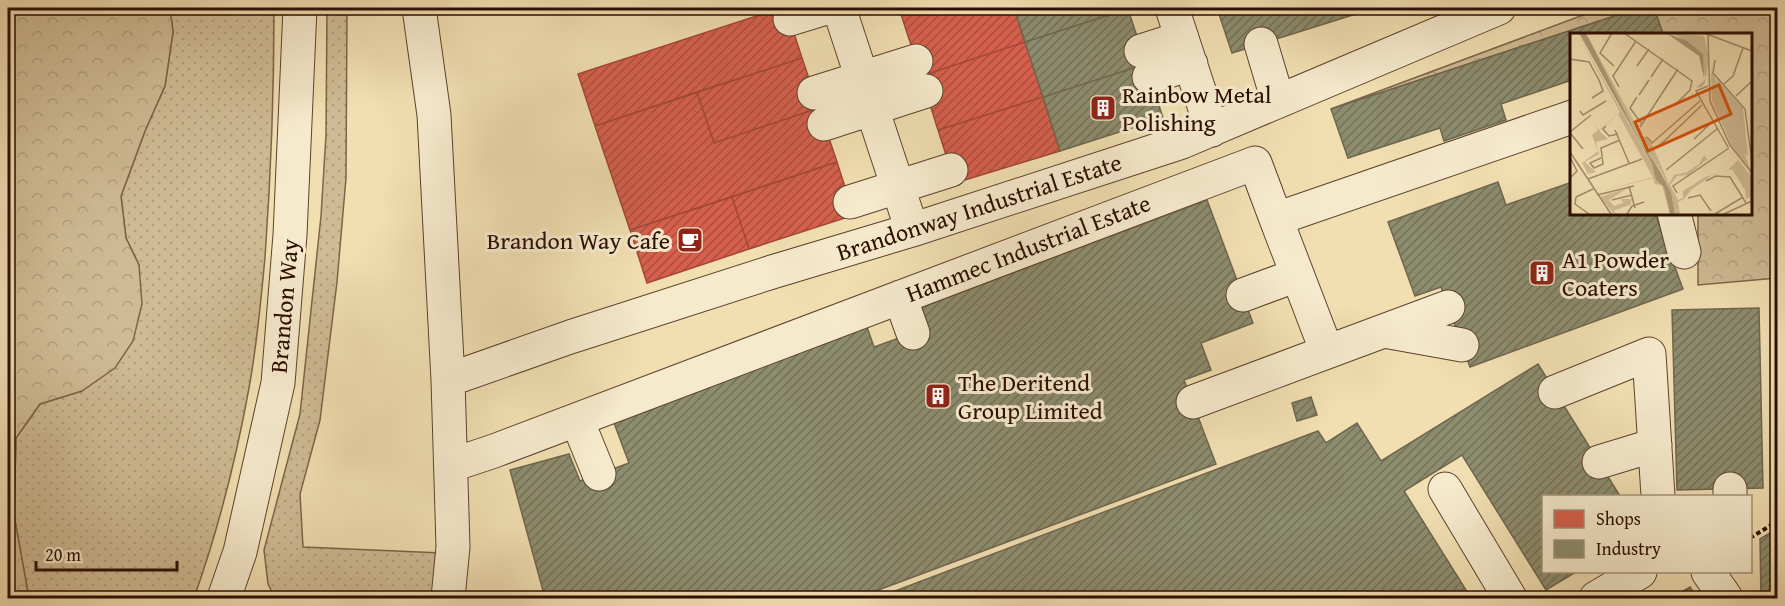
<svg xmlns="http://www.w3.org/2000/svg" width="1785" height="606" font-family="'Gentium Book Plus',serif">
	<defs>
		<pattern id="grass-dots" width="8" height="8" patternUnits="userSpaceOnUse" patternTransform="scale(1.5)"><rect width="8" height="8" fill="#cfbb94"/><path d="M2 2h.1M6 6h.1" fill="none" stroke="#b2a07e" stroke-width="1.8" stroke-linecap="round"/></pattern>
		<pattern id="forest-crowns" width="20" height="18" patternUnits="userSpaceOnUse" patternTransform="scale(1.5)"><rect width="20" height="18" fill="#cfbb94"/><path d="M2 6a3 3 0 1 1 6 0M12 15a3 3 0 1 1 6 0" fill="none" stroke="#b2a07e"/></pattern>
		<pattern id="shops-hatch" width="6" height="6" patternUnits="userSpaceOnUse" patternTransform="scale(1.5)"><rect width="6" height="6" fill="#d6604d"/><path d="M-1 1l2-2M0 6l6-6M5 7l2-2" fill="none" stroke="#ae4e3e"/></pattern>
		<pattern id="industry-hatch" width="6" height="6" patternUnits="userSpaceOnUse" patternTransform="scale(1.5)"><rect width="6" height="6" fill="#8c8c6e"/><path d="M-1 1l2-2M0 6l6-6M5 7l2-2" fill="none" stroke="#737158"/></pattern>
	</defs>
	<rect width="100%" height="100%" fill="#f1dfb2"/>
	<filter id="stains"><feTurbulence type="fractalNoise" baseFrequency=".00333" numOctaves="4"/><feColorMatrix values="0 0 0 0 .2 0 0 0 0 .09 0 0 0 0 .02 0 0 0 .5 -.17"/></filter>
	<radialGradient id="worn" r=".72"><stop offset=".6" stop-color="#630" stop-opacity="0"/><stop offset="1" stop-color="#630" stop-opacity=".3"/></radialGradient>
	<path fill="url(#grass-dots)" stroke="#7d644a" stroke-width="1.5" d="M 170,8 L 274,8 C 274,91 271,174 265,257 C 261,301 257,345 249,388 C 236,460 218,530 194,598 L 29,598 L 14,515 L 16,438 L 40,404 L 82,391 L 139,265 L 126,238 L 121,196 L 145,131 L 165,86 L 173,32 Z
		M 327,8 L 347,8 L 346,178 L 337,282 L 320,420 L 300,494 L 303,547 L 442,553 L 433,598 L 275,598 L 268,584 L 264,550 L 300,414 L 321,216 L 326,135 Z"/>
	<path fill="url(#forest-crowns)" stroke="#7d644a" stroke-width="1.5" d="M 8,8 L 170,8 L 173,32 L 165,86 L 145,131 L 121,196 L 126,238 L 139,265 L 142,304 L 133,341 L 115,368 L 82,391 L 40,404 L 16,438 L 14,515 L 29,598 L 8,598 Z
		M 1602,8 L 1639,8 L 1331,109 Z
		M 1654,8 L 1777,8 L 1777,278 L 1698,285 L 1698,213 L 1750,213 L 1750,34 L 1663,34 Z"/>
	<path fill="url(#shops-hatch)" stroke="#a34736" stroke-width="1.5" d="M 781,8 L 786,8 L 802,58 L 595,126 L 578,74 Z
		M 899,8 L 1014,8 L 1025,42 L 921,76 Z
		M 1025,42 L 1043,97 L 938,130 L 921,76 Z
		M 802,58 L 819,108 L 714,143 L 697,92 Z
		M 697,92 L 714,143 L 819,108 L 837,162 L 630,230 L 595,126 Z
		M 1043,97 L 1060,151 L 955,183 L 938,130 Z
		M 837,162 L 854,215 L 749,249 L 732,197 Z
		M 732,197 L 749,249 L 647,283 L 630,230 Z"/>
	<path fill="url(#industry-hatch)" stroke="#6f664d" stroke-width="1.5" d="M 1014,8 L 1128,8 L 1128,9 L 1025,42 Z
		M 1217,8 L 1375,8 L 1232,53 Z
		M 1639,8 L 1654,8 L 1663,34 L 1572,34 L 1572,80 L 1501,104 L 1506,120 L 1444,141 L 1440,128 L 1348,158 L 1331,109 Z
		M 1128,9 L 1146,64 L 1043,97 L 1025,42 Z
		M 1146,64 L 1163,118 L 1060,151 L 1043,97 Z
		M 1498,182 L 1506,205 L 1572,182 L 1572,213 L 1655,213 L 1683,289 L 1470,367 L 1441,287 L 1415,296 L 1388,222 Z
		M 1207,200 L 1253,323 L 1201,343 L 1211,370 L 1184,380 L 1216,464 L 857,598 L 545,598 L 510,470 L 569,454 L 580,481 L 629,463 L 614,423 L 867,327 L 874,347 L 913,333 L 919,308 Z
		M 1759,308 L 1763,488 L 1677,490 L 1672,310 Z
		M 1538,364 L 1620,496 L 1544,496 L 1544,572 L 1576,572 L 1546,590 L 1462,455 L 1404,491 L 1471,598 L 883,598 L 882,596 L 1318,431 L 1326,443 L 1357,423 L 1381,461 Z
		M 1311,397 L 1317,415 L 1297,421 L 1292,403 Z
		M 1778,528 L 1778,598 L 1761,598 L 1760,539 Z
		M 1690,587 L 1697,598 L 1671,598 Z"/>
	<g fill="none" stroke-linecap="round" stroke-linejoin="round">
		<g stroke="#5c422c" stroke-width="35">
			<path id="minor" d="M 419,8 L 434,115 L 448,380 L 453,547 L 448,598
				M 839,8 L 912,230
				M 1172,8 L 1212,130
				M 790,19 L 826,8
				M 1261,44 L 1278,101
				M 1141,51 L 1182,38
				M 1149,77 L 1191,64
				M 814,93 L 916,61
				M 824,124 L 926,91
				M 850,202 L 951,170
				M 1674,213 L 1684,252
				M 1243,295 L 1297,275
				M 900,297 L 913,333
				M 1384,331 L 1462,345
				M 1327,352 L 1448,307
				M 448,380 L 570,337 L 772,272 L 912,230 L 1182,142 L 1499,8
				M 1555,392 L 1649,354 L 1658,496
				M 1193,402 L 1327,352 L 1276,219
				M 577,420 L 599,474
				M 1599,462 L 1655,445
				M 452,465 L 494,451 L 1255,163 L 1276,219 L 1572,117
				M 1445,489 L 1510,598
				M 1730,489 L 1730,496
				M 1708,572 L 1726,598
				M 224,598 L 240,552 L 278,383 L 290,235 L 300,8
				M 1596,598 L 1640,572"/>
		</g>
		<path stroke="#2b0d00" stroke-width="4" stroke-dasharray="4.5 3" stroke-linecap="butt" d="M 1750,538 L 1773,524"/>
		<use href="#minor" stroke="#f6eacd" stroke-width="33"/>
	</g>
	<defs>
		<g id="building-square" transform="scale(1.35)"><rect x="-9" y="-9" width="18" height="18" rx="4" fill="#8f2418" stroke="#f6eacd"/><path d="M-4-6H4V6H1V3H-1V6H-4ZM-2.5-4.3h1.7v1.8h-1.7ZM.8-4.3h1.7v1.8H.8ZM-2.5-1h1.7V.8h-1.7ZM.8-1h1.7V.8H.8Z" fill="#fff"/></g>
		<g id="cafe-square" transform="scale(1.35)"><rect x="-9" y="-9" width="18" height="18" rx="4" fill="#8f2418" stroke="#f6eacd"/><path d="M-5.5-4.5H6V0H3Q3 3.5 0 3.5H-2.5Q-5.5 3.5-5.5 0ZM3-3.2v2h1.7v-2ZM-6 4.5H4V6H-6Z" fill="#fff"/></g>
	</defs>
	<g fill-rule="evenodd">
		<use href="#building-square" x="1103" y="108"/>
		<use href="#cafe-square" x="690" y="240"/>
		<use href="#building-square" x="1542" y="273"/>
		<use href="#building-square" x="938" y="396"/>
	</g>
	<g text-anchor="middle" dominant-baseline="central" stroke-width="6" stroke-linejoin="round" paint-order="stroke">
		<g font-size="24" fill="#2b0d00" stroke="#f6eacd" text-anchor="start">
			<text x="1122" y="94">Rainbow Metal<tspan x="1122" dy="28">Polishing</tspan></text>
			<text x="670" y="240" text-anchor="end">Brandon Way Cafe</text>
			<text x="1562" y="259">A1 Powder<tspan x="1562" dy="28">Coaters</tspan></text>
			<text x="958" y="382">The Deritend<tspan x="958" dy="28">Group Limited</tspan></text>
		</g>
		<g font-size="24" fill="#2b0d00" stroke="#f6eacd">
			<text transform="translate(979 207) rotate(-18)">Brandonway Industrial Estate</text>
			<text transform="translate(1028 248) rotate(-21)">Hammec Industrial Estate</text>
			<text transform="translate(284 306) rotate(-85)">Brandon Way</text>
		</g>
	</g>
	<g transform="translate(1570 33)">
		<rect width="182" height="182" fill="#f1dfb2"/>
		<path d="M 7,0 L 85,137 L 86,147 L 90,147 L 94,154 L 101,178 L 100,181 L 92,152 L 85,151 L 83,145 L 32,158 L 83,144 L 48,81 L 29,98 L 38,106 L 26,109 L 29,121 L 15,129 L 26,139 L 18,141 L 12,130 L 28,118 L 22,102 L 28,97 L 23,89 L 29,97 L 50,79 ZM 103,0 L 134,3 L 139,25 L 135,50 L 132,54 L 126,55 L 136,45 L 132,38 L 133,21 ZM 144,24 L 142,38 L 151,60 L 153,83 L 164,94 L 181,138 L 161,111 L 142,68 L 141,42 ZM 146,119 L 118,142 L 107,143 L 100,152 L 108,167 L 113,165 L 113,158 L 135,144 L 157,138 L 168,127 L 162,119 L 181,143 L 181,164 L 176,166 L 175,157 L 162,136 L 141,143 L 121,157 L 114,166 L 108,169 L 110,181 L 105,181 L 101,159 L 89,135 L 99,151 L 104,142 L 117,139 L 129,131 L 134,122 L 137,126 ZM 58,155 L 39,167 L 44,173 L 53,170 L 51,166 L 62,166 L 60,172 L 45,177 L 44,181 L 30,164 Z" fill="#cfbb94"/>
		<path d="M 147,46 L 173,75 L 178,123 L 173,120 L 164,95 L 153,83 ZM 48,55 L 72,104 L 76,103 L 84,115 L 97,103 L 84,116 L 99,151 L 77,116 Z" fill="#cfbb94"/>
		<path d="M 15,0 L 16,0 L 48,59 L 96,150 L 70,109 Z" fill="#cfbb94"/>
		<path d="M 9,0 L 15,0 L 19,6 L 70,109 L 89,137 L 101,159 L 105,181 L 100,181 L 94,154 L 86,147 L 82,131 ZM 96,0 L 117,8 L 133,21 L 134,45 L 129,23 Z" fill="#ae9875"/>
		<path fill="none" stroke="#a28b6b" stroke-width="1.5" d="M 42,0 L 30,20 L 44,33M 54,0 L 122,48 L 120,57 L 107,70M 134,0 L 182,18M 138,2 L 140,68 L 160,112 L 182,140M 0,26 L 19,29 L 29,47 L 33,58 L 22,65M 145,27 L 143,40 L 175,76 L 182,129M 67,33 L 79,16M 81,44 L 93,26M 154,51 L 163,43 L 173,15M 138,53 L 126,58 L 158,114M 49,54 L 43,43 L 66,8M 69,62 L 79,47M 166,63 L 182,48M 67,64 L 60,75 L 71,90M 10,78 L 13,82 L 36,68M 36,93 L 33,96 L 39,103 L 48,101M 70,94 L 108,36M 45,97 L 59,130M 0,99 L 21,82M 1,101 L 13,116M 77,104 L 82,110 L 130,68M 124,106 L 142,89M 88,114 L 132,72M 0,119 L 41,181M 0,124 L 7,138 L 0,145M 31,125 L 20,130 L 24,135 L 33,131 L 31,115 L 50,107M 96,137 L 147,96M 18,146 L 72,126M 136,148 L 146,143 L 160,144 L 176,170M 59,153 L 65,175M 107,160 L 103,153 L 159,115M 27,162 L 64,153M 6,164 L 5,171 L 19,181M 6,164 L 23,156M 118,165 L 130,162 L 141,178M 42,167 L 62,162M 57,181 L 62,173 L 74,169M 145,181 L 173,164M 154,181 L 182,168"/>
		<path fill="#d5510b" fill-opacity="0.15" stroke="#d5510b" stroke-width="3" d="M 149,52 L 161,81 L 78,118 L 65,89 Z"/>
		<rect width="182" height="182" fill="none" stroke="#2b0d00" stroke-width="3"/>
	</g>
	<rect width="1785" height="606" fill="none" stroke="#f1dfb2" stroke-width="30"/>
	<rect x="9" y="9" width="1767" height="588" fill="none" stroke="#2b0d00" stroke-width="3"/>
	<rect x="15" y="15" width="1755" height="576" fill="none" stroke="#2b0d00" stroke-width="1.5"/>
	<rect x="1542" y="495" width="210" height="78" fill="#f6eacd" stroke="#a5927b" stroke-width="1.5"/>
	<rect x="1554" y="510" width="30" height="18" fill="#d6604d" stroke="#a5927b" stroke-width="1.5"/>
	<text x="1596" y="525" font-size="18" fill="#2b0d00">Shops</text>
	<rect x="1554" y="540" width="30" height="18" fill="#8c8c6e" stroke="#a5927b" stroke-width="1.5"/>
	<text x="1596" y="555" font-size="18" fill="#2b0d00">Industry</text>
	<path d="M36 561v9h141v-9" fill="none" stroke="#2b0d00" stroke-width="3"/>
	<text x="45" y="561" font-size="18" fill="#2b0d00" stroke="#f6eacd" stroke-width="4.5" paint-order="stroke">20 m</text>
	<rect width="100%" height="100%" filter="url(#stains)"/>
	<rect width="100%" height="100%" fill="url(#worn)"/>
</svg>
